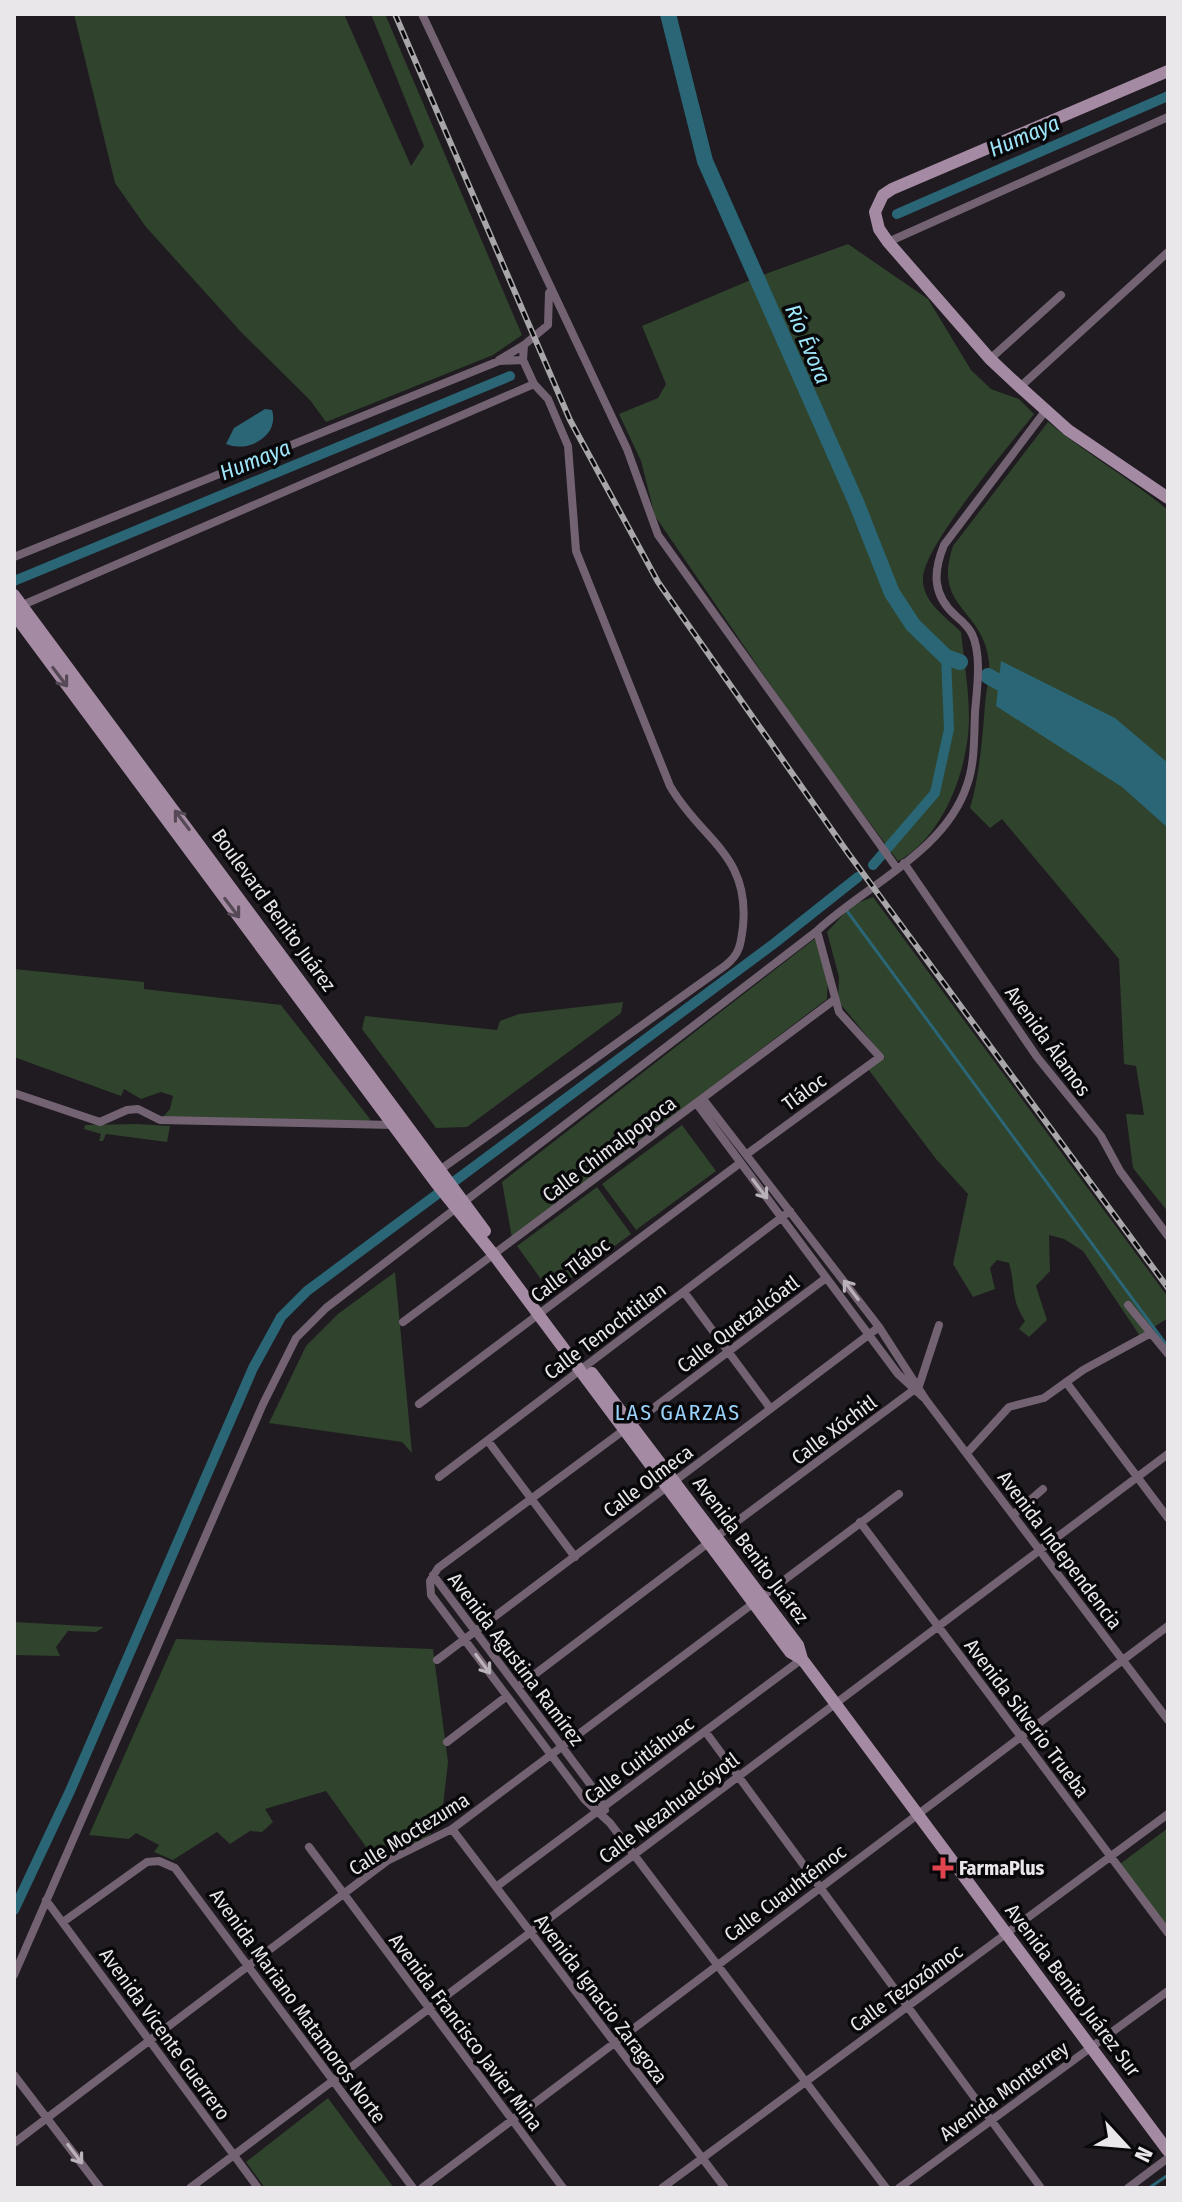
<svg xmlns="http://www.w3.org/2000/svg" width="1182" height="2202" font-family="'Fira Sans Condensed',sans-serif">
	<rect width="100%" height="100%" fill="#1f1b21"/>
	<path fill="#30432c" d="M 74,14 L 344,14 L 411,166 L 424,146 L 371,14 L 385,14 L 522,335 L 493,355 L 326,422 L 310,400 L 242,333 L 146,227 L 115,183 Z
		M 848,244 L 928,299 L 971,370 L 991,389 L 1019,399 L 1034,414 C 1010,445 924,545 923,578 C 922,602 946,617 961,632 C 964,660 969,689 969,718 C 969,767 944,837 898,861 L 807,738 L 655,516 L 641,461 L 619,414 L 658,398 L 666,384 L 642,326 L 760,276 Z
		M 1048,422 C 1087,454 1129,478 1168,510 L 1168,1212 L 1133,1168 L 1126,1114 L 1144,1115 L 1136,1066 L 1124,1064 L 1119,959 L 1002,819 L 990,828 L 970,808 C 980,774 982,740 985,705 C 986,691 990,675 989,662 C 983,607 932,609 953,546 Z
		M 873,897 L 1168,1297 L 1168,1318 L 1140,1336 L 1083,1251 L 1064,1239 L 1049,1235 L 1050,1271 L 1036,1286 L 1047,1320 L 1029,1337 L 1019,1329 L 1025,1321 C 1010,1298 1016,1288 1009,1263 L 997,1260 L 990,1268 L 995,1289 L 973,1297 L 953,1264 L 968,1194 L 936,1159 L 868,1069 L 885,1058 L 838,1001 L 839,977 L 827,932 L 852,905 Z
		M 817,937 L 828,975 L 827,999 L 512,1238 L 502,1182 Z
		M 14,969 L 144,982 L 144,989 L 281,1005 L 370,1119 L 368,1124 L 162,1118 L 170,1109 L 173,1096 L 161,1092 L 141,1099 L 124,1089 L 121,1096 L 14,1057 Z
		M 623,1002 L 621,1013 L 467,1127 L 436,1128 L 362,1029 L 365,1016 L 497,1030 L 500,1021 L 519,1014 Z
		M 137,1124 L 170,1126 L 167,1142 L 106,1134 L 103,1141 L 99,1141 L 101,1134 L 84,1129 L 85,1125 Z
		M 682,1125 L 716,1171 L 636,1230 L 602,1184 Z
		M 597,1187 L 631,1234 L 551,1293 L 517,1246 Z
		M 395,1272 L 412,1453 L 402,1442 L 269,1423 L 306,1346 L 338,1314 Z
		M 14,1622 L 104,1627 L 96,1632 L 68,1631 L 56,1647 L 60,1656 L 14,1655 Z
		M 176,1639 L 433,1649 L 448,1762 L 441,1824 L 418,1845 L 379,1865 L 326,1791 L 265,1809 L 273,1822 L 262,1832 L 250,1831 L 230,1844 L 217,1832 L 173,1860 L 154,1852 L 159,1845 L 136,1833 L 129,1839 L 89,1835 Z
		M 1168,1828 L 1168,1927 L 1120,1864 Z
		M 328,2098 L 394,2188 L 265,2188 L 246,2162 Z"/>
	<path fill="#2a6675" d="M 265,409 L 272,410 C 280,437 247,453 226,444 L 234,428 Z
		M 1001,661 L 1115,718 L 1168,763 L 1168,828 L 1122,787 L 996,706 Z"/>
	<g fill="none" stroke-linecap="round" stroke-linejoin="round">
		<path stroke="#2a6675" stroke-width="3" d="M 847,911 L 1168,1347
			M 1149,2188 L 1168,2175"/>
		<path stroke="#2a6675" stroke-width="10" d="M 897,214 L 1168,96
			M 14,581 L 510,376
			M 873,865 L 935,793 L 949,729 L 946,657
			M 14,1910 L 70,1791 L 253,1368 L 281,1317 L 307,1291 L 776,942 L 858,877"/>
		<path stroke="#2a6675" stroke-width="16" d="M 668,14 L 705,161 L 856,502 L 892,593 L 913,625 L 946,657 L 960,662
			M 988,676 L 1018,693"/>
		<path stroke="#736372" stroke-width="8" d="M 422,14 L 627,449 L 658,535 L 896,867
			M 888,242 L 1168,117
			M 990,359 L 1061,295
			M 499,360 L 524,345
			M 523,360 L 524,345 L 548,325 L 549,293
			M 1020,387 L 1168,252
			M 14,557 L 499,361 L 523,360 L 534,384 L 18,607
			M 904,863 L 1037,1057 L 1101,1136 L 1120,1171 L 1168,1236
			M 14,1093 L 100,1122 L 127,1110 L 138,1109 L 160,1120 L 394,1125
			M 703,1099 L 879,1327 L 926,1400 L 1168,1720
			M 697,1104 L 898,1374 L 923,1397
			M 747,1154 L 880,1057 L 839,1012 L 817,931
			M 437,1172 L 726,965 C 740,954 741,943 743,926 C 750,854 701,840 670,786 L 576,551 L 568,446 L 548,399 L 534,384
			M 684,1292 L 770,1408
			M 1128,1305 L 1168,1354
			M 403,1322 L 834,1000
			M 1066,1382 L 1168,1518
			M 419,1404 L 740,1163
			M 631,1425 L 826,1278
			M 624,1430 L 438,1568 L 430,1581 L 431,1595 L 585,1800 L 610,1823 L 886,2188
			M 488,1441 L 575,1557
			M 967,1453 L 1009,1407 L 1044,1398 L 1083,1370 L 1151,1333
			M 439,1477 L 790,1211
			M 1013,1515 L 1043,1489
			M 860,1522 L 1168,1933
			M 716,1537 L 919,1386 L 939,1325
			M 433,1575 L 596,1792 L 605,1810
			M 437,1660 L 879,1327
			M 518,1687 L 708,1543
			M 705,1731 L 1041,2188
			M 447,1742 L 507,1696
			M 452,1829 L 725,2188
			M 309,1847 L 563,2188
			M 496,1887 L 802,1659
			M 46,1900 L 258,2188
			M 63,1922 L 147,1862 L 159,1861 L 175,1868 L 413,2188
			M 14,1975 L 263,1404 L 296,1338 L 326,1308 L 817,931 C 866,885 945,852 967,785 C 975,763 974,736 975,712 C 977,689 982,655 972,634 C 968,626 962,621 956,616 C 932,595 933,572 944,545 L 1046,410
			M 14,2075 L 100,2188
			M 14,2143 L 387,1861 L 452,1829 L 899,1494
			M 190,2188 L 1168,1454
			M 422,2188 L 1168,1626
			M 662,2188 L 1168,1814
			M 899,2188 L 1168,1991
			M 1128,2188 L 1168,2158"/>
		<path stroke="#a48ba3" stroke-width="12" d="M 1168,71 L 892,189 L 883,195 L 875,212 L 879,229 L 888,242 L 990,359 L 1020,387 L 1068,430 L 1168,498
			M 14,595 L 485,1231
			M 14,614 L 436,1183 L 494,1255 L 790,1652 L 802,1659 L 835,1703 L 1168,2151
			M 592,1373 L 798,1645 L 802,1659"/>
		<g stroke="#a9a6aa" stroke-width="6">
			<path id="rail" d="M 395,14 L 570,420 L 658,582 L 848,853 L 1168,1288"/>
		</g>
		<use href="#rail" stroke="#080709" stroke-width="3" stroke-dasharray="9" stroke-linecap="butt"/>
	</g>
	<defs><path id="oneway-shaft" d="M-6 0H5M1.5-3L5.5 0L1.5 3" fill="none" stroke-width="1.6" stroke-linecap="round" stroke-linejoin="round" transform="scale(2)"/></defs>
	<g stroke="#564956">
		<use href="#oneway-shaft" transform="translate(60 677) rotate(53)"/>
		<use href="#oneway-shaft" transform="translate(182 820) rotate(-127)"/>
		<use href="#oneway-shaft" transform="translate(232 908) rotate(53)"/>
	</g>
	<g stroke="#bab2bb">
		<use href="#oneway-shaft" transform="translate(760 1189) rotate(53)"/>
		<use href="#oneway-shaft" transform="translate(851 1290) rotate(-127)"/>
		<use href="#oneway-shaft" transform="translate(483 1664) rotate(53)"/>
		<use href="#oneway-shaft" transform="translate(75 2154) rotate(53)"/>
	</g>
	<path fill="#e0444e" stroke="#080709" stroke-width="3" d="M939 1856h8v8h8v8h-8v8h-8v-8h-8v-8h8z"/>
	<g text-anchor="middle" dominant-baseline="central" stroke-width="7" stroke-linejoin="round" paint-order="stroke">
		<g font-size="20" fill="#eae7eb" stroke="#080709">
			<text transform="translate(274 910) rotate(54)">Boulevard Benito Juárez</text>
			<text transform="translate(1048 1041) rotate(54)">Avenida Álamos</text>
			<text transform="translate(804 1092) rotate(-36)">Tláloc</text>
			<text transform="translate(609 1149) rotate(-37)">Calle Chimalpopoca</text>
			<text transform="translate(570 1270) rotate(-37)">Calle Tláloc</text>
			<text transform="translate(738 1324) rotate(-37)">Calle Quetzalcóatl</text>
			<text transform="translate(605 1331) rotate(-37)">Calle Tenochtitlan</text>
			<text transform="translate(834 1430) rotate(-37)">Calle Xóchitl</text>
			<text transform="translate(648 1481) rotate(-37)">Calle Olmeca</text>
			<text transform="translate(751 1550) rotate(53)">Avenida Benito Juárez</text>
			<text transform="translate(1060 1550) rotate(53)">Avenida Independencia</text>
			<text transform="translate(516 1659) rotate(53)">Avenida Agustina Ramírez</text>
			<text transform="translate(1027 1718) rotate(53)">Avenida Silverio Trueba</text>
			<text transform="translate(639 1760) rotate(-37)">Calle Cuitláhuac</text>
			<text transform="translate(669 1808) rotate(-37)">Calle Nezahualcóyotl</text>
			<text transform="translate(409 1834) rotate(-32)">Calle Moctezuma</text>
			<text transform="translate(785 1893) rotate(-37)">Calle Cuauhtémoc</text>
			<text transform="translate(906 1988) rotate(-36)">Calle Tezozómoc</text>
			<text transform="translate(1073 1990) rotate(53)">Avenida Benito Juárez Sur</text>
			<text transform="translate(601 1999) rotate(53)">Avenida Ignacio Zaragoza</text>
			<text transform="translate(298 2006) rotate(54)">Avenida Mariano Matamoros Norte</text>
			<text transform="translate(466 2032) rotate(53)">Avenida Francisco Javier Mina</text>
			<text transform="translate(165 2034) rotate(54)">Avenida Vicente Guerrero</text>
			<text transform="translate(1004 2091) rotate(-36)">Avenida Monterrey</text>
		</g>
		<g font-size="20" font-weight="bold" fill="#eae7eb" stroke="#080709" text-anchor="start">
			<text x="959" y="1868">FarmaPlus</text>
		</g>
		<g font-size="22" font-style="italic" fill="#9ee6fa" stroke="#080709">
			<text transform="translate(1024 136) rotate(-23)">Humaya</text>
			<text transform="translate(808 344) rotate(67)">Río Évora</text>
			<text transform="translate(255 460) rotate(-22)">Humaya</text>
		</g>
		<g font-size="22" letter-spacing="2" fill="#9ad2fa" stroke="#080709">
			<text x="678" y="1412">LAS GARZAS</text>
		</g>
	</g>
	<rect width="1182" height="2202" fill="none" stroke="#eae7eb" stroke-width="32"/>
	<g transform="translate(1126 2146) rotate(116)" stroke="#080709" stroke-width="6" paint-order="stroke">
	<path d="M0-6L14 30L0 20L-14 30Z" fill="#eae7eb"/>
	<text y="-12" font-size="22" font-weight="bold" text-anchor="middle" fill="#eae7eb">N</text>
	</g>
</svg>
